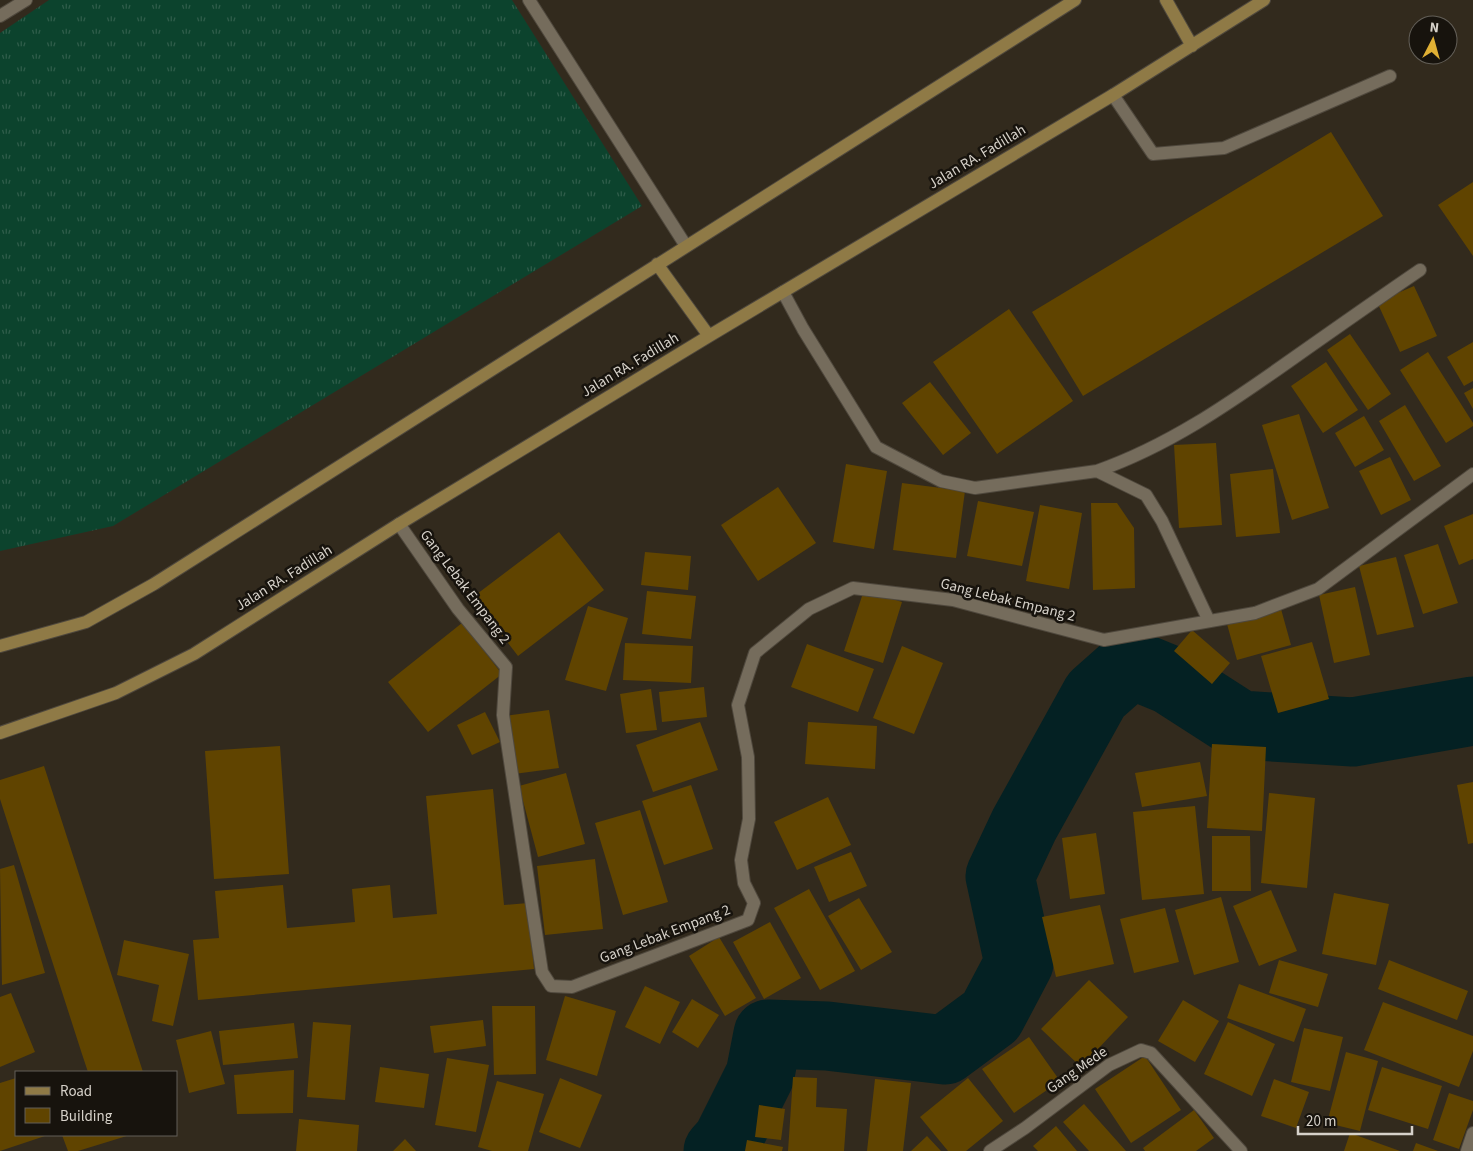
<svg xmlns="http://www.w3.org/2000/svg" width="1473" height="1151" font-family="'Source Sans 3',sans-serif">
	<defs>
		<pattern id="grass-tufts" width="24" height="20" patternUnits="userSpaceOnUse" patternTransform="scale(1.25)"><rect width="24" height="20" fill="#0c432d"/><path d="M3 7l-1-3M5 7V3M7 7l1-3M15 17l-1-3M17 17v-4M19 17l1-3" fill="none" stroke="#2f5d4a"/></pattern>
	</defs>
	<rect width="100%" height="100%" fill="#322a1d"/>
	<path fill="url(#grass-tufts)" d="M 49,0 L 512,0 L 642,206 L 113,526 L 0,551 L 0,33 Z"/>
	<g fill="none" stroke-linecap="round" stroke-linejoin="round">
		<path stroke="#042123" stroke-width="69" d="M 718,1151 L 727,1141 L 760,1075 L 768,1034 L 827,1036 L 945,1050 L 991,1016 L 1019,963 L 1000,876 L 1024,825 L 1096,695 L 1131,664 L 1170,680 L 1240,725 L 1353,732 L 1473,711"/>
	</g>
	<path fill="#604400" d="M 1331,132 L 1383,216 L 1083,396 L 1032,312 Z
		M 1473,182 L 1473,256 L 1438,205 Z
		M 1414,286 L 1437,336 L 1400,352 L 1377,302 Z
		M 1009,309 L 1073,401 L 997,454 L 933,362 Z
		M 1350,334 L 1391,394 L 1368,410 L 1327,350 Z
		M 1473,342 L 1473,381 L 1464,386 L 1447,357 Z
		M 1428,352 L 1473,423 L 1473,426 L 1446,443 L 1400,370 Z
		M 1326,362 L 1358,410 L 1323,433 L 1291,386 Z
		M 930,382 L 971,433 L 943,455 L 902,403 Z
		M 1473,388 L 1473,409 L 1464,393 Z
		M 1405,405 L 1441,466 L 1414,481 L 1379,421 Z
		M 1299,414 L 1329,508 L 1292,520 L 1262,425 Z
		M 1364,416 L 1384,450 L 1355,467 L 1335,433 Z
		M 1216,443 L 1222,525 L 1179,528 L 1174,445 Z
		M 1390,457 L 1411,500 L 1381,515 L 1359,471 Z
		M 846,464 L 887,471 L 874,549 L 833,542 Z
		M 1273,469 L 1280,533 L 1236,537 L 1230,474 Z
		M 902,483 L 965,491 L 956,558 L 893,550 Z
		M 778,487 L 816,543 L 758,581 L 721,525 Z
		M 978,501 L 1034,512 L 1022,566 L 967,556 Z
		M 1091,503 L 1117,503 L 1134,528 L 1135,588 L 1093,590 Z
		M 1040,505 L 1082,513 L 1069,589 L 1026,581 Z
		M 1473,514 L 1473,559 L 1459,565 L 1444,526 Z
		M 559,532 L 604,590 L 518,656 L 473,597 Z
		M 1438,544 L 1458,603 L 1423,614 L 1404,555 Z
		M 645,552 L 691,556 L 688,590 L 641,585 Z
		M 1396,557 L 1414,627 L 1377,635 L 1359,566 Z
		M 1355,587 L 1370,655 L 1334,663 L 1319,595 Z
		M 864,590 L 902,602 L 883,663 L 844,651 Z
		M 647,591 L 696,596 L 691,639 L 642,634 Z
		M 588,606 L 628,618 L 606,691 L 565,680 Z
		M 1281,609 L 1291,645 L 1237,660 L 1227,624 Z
		M 462,623 L 502,674 L 428,732 L 388,682 Z
		M 1192,630 L 1230,663 L 1212,684 L 1174,651 Z
		M 1312,642 L 1329,699 L 1278,713 L 1261,656 Z
		M 625,643 L 693,646 L 691,683 L 623,680 Z
		M 807,644 L 874,669 L 858,712 L 791,687 Z
		M 902,646 L 943,663 L 914,734 L 873,718 Z
		M 704,687 L 707,717 L 662,722 L 659,692 Z
		M 651,689 L 657,730 L 626,733 L 620,694 Z
		M 549,710 L 559,768 L 514,774 L 505,716 Z
		M 485,712 L 500,742 L 472,755 L 457,725 Z
		M 700,722 L 718,770 L 653,792 L 636,745 Z
		M 808,722 L 877,726 L 875,769 L 805,764 Z
		M 1212,744 L 1266,747 L 1262,831 L 1207,828 Z
		M 280,746 L 289,874 L 214,879 L 205,751 Z
		M 1200,762 L 1207,796 L 1142,807 L 1135,773 Z
		M 44,766 L 131,1035 L 143,1072 L 88,1072 L 81,1051 L 0,799 L 0,780 Z
		M 566,773 L 585,844 L 538,857 L 519,786 Z
		M 1473,782 L 1473,843 L 1468,844 L 1457,785 Z
		M 691,785 L 713,849 L 664,865 L 642,801 Z
		M 493,789 L 504,905 L 528,903 L 534,969 L 198,1000 L 193,940 L 219,938 L 215,891 L 283,885 L 287,928 L 355,922 L 352,889 L 390,885 L 393,918 L 437,914 L 426,796 Z
		M 1269,793 L 1315,798 L 1307,888 L 1261,883 Z
		M 828,797 L 851,845 L 797,870 L 774,822 Z
		M 1195,806 L 1204,894 L 1142,900 L 1133,812 Z
		M 640,810 L 668,902 L 623,915 L 595,823 Z
		M 1096,833 L 1105,894 L 1070,899 L 1062,838 Z
		M 1212,836 L 1250,836 L 1251,891 L 1212,891 Z
		M 851,852 L 867,886 L 829,902 L 814,867 Z
		M 595,859 L 603,929 L 545,935 L 537,866 Z
		M 14,865 L 45,973 L 2,985 L 0,869 Z
		M 809,889 L 855,971 L 820,990 L 774,908 Z
		M 1271,890 L 1297,951 L 1259,966 L 1233,906 Z
		M 1334,893 L 1389,904 L 1376,965 L 1322,954 Z
		M 1221,897 L 1239,962 L 1194,975 L 1175,910 Z
		M 859,898 L 892,952 L 861,970 L 828,916 Z
		M 1100,905 L 1114,964 L 1056,977 L 1042,917 Z
		M 1165,908 L 1179,962 L 1134,973 L 1120,919 Z
		M 770,922 L 801,978 L 764,999 L 733,942 Z
		M 719,937 L 756,998 L 725,1016 L 689,956 Z
		M 124,940 L 189,954 L 173,1026 L 152,1021 L 159,985 L 117,975 Z
		M 1279,960 L 1328,974 L 1318,1007 L 1269,993 Z
		M 1389,960 L 1468,991 L 1457,1020 L 1378,989 Z
		M 1089,980 L 1128,1017 L 1081,1067 L 1041,1029 Z
		M 1239,984 L 1306,1009 L 1294,1042 L 1227,1018 Z
		M 645,986 L 680,1002 L 660,1044 L 625,1027 Z
		M 11,993 L 35,1052 L 0,1067 L 0,997 Z
		M 565,996 L 616,1011 L 597,1076 L 546,1060 Z
		M 692,999 L 719,1015 L 698,1048 L 672,1032 Z
		M 1183,1000 L 1219,1021 L 1195,1062 L 1158,1041 Z
		M 1383,1002 L 1473,1036 L 1473,1051 L 1459,1087 L 1364,1050 Z
		M 492,1006 L 535,1006 L 536,1074 L 494,1075 Z
		M 483,1020 L 486,1046 L 434,1053 L 430,1026 Z
		M 313,1022 L 351,1025 L 345,1100 L 307,1097 Z
		M 1228,1022 L 1275,1044 L 1252,1096 L 1204,1074 Z
		M 294,1023 L 298,1058 L 223,1065 L 219,1031 Z
		M 1304,1028 L 1343,1037 L 1330,1091 L 1291,1082 Z
		M 211,1031 L 225,1084 L 189,1093 L 176,1040 Z
		M 1029,1037 L 1060,1081 L 1014,1113 L 982,1069 Z
		M 1346,1052 L 1378,1061 L 1360,1131 L 1327,1123 Z
		M 1145,1056 L 1181,1110 L 1131,1143 L 1095,1089 Z
		M 447,1058 L 489,1065 L 476,1132 L 435,1125 Z
		M 380,1067 L 429,1074 L 424,1108 L 375,1102 Z
		M 1382,1067 L 1442,1086 L 1428,1129 L 1368,1110 Z
		M 294,1070 L 293,1113 L 237,1114 L 234,1075 Z
		M 793,1077 L 817,1078 L 816,1107 L 847,1109 L 844,1151 L 788,1151 Z
		M 16,1078 L 16,1135 L 45,1136 L 0,1151 L 0,1083 Z
		M 560,1078 L 602,1095 L 580,1148 L 539,1132 Z
		M 968,1078 L 1003,1121 L 966,1151 L 948,1151 L 920,1117 Z
		M 875,1079 L 911,1083 L 903,1151 L 867,1151 Z
		M 1274,1079 L 1309,1092 L 1296,1128 L 1261,1116 Z
		M 497,1081 L 544,1094 L 528,1151 L 492,1151 L 478,1147 Z
		M 1449,1093 L 1473,1101 L 1473,1110 L 1459,1149 L 1433,1140 Z
		M 1084,1104 L 1126,1151 L 1089,1151 L 1063,1122 Z
		M 759,1105 L 785,1109 L 781,1140 L 755,1137 Z
		M 1194,1110 L 1214,1138 L 1196,1151 L 1145,1151 L 1143,1148 Z
		M 299,1119 L 359,1125 L 357,1151 L 296,1151 Z
		M 1056,1126 L 1077,1151 L 1038,1151 L 1033,1146 Z
		M 1350,1133 L 1400,1151 L 1344,1151 Z
		M 62,1135 L 130,1135 L 78,1151 L 68,1151 Z
		M 927,1136 L 941,1151 L 911,1151 Z
		M 405,1139 L 416,1151 L 393,1151 Z
		M 747,1140 L 783,1147 L 782,1151 L 745,1151 Z
		M 1416,1143 L 1438,1151 L 1413,1151 Z"/>
	<g fill="none" stroke-linecap="round" stroke-linejoin="round">
		<g stroke="#4f483d" stroke-width="14">
			<path id="lane" d="M 529,0 L 686,246
				M 0,16 L 26,0"/>
		</g>
		<g stroke="#4f483d" stroke-width="14">
			<path id="street" d="M 1113,95 L 1153,154 L 1224,148 L 1390,76
				M 783,292 L 803,329 L 876,447 L 941,481 L 975,488 L 1097,471 L 1146,495 L 1162,521 L 1209,621
				M 1097,471 C 1168,446 1227,405 1288,362 C 1332,331 1376,300 1420,270
				M 399,524 L 458,609 L 506,667 L 503,715 L 542,972 L 551,986 L 572,987 L 748,920 L 754,903 L 744,883 L 741,860 L 749,819 L 748,757 L 738,705 L 755,653 L 809,609 L 853,588 L 953,600 L 1104,640 L 1255,613 L 1318,589 L 1473,474
				M 990,1151 L 1025,1128 L 1109,1065 L 1141,1050 L 1151,1053 L 1241,1151
				M 1467,1151 L 1473,1133"/>
		</g>
		<g stroke="#4f483d" stroke-width="14">
			<path id="secondary" d="M 1166,0 L 1192,46
				M 657,264 L 709,336
				M 0,646 L 86,622 L 154,584 L 1075,0
				M 0,733 L 116,693 L 194,654 L 399,524 L 709,336 L 1113,95 L 1264,0"/>
		</g>
		<use href="#lane" stroke="#756c5c" stroke-width="12"/>
		<use href="#street" stroke="#756c5c" stroke-width="12"/>
		<use href="#secondary" stroke="#8f7a46" stroke-width="12"/>
	</g>
	<g text-anchor="middle" dominant-baseline="central" stroke-width="5" stroke-linejoin="round" paint-order="stroke">
		<g font-size="15" fill="#d6d1c9" stroke="#17130d">
			<text transform="translate(977 157) rotate(-31)">Jalan RA. Fadillah</text>
			<text transform="translate(630 365) rotate(-31)">Jalan RA. Fadillah</text>
			<text transform="translate(284 578) rotate(-32)">Jalan RA. Fadillah</text>
			<text transform="translate(465 587) rotate(53)">Gang Lebak Empang 2</text>
			<text transform="translate(1008 600) rotate(14)">Gang Lebak Empang 2</text>
			<text transform="translate(665 934) rotate(-21)">Gang Lebak Empang 2</text>
			<text transform="translate(1077 1070) rotate(-35)">Gang Mede</text>
		</g>
	</g>
	<rect x="15" y="1071" width="162" height="65" fill="#17130d" stroke="#635f58"/>
	<rect x="25" y="1087" width="25" height="8" fill="#8f7a46" stroke="#635f58"/>
	<text x="60" y="1096" font-size="15" fill="#d6d1c9">Road</text>
	<rect x="25" y="1108" width="25" height="15" fill="#604400" stroke="#635f58"/>
	<text x="60" y="1121" font-size="15" fill="#d6d1c9">Building</text>
	<g transform="translate(1433 40) rotate(6)"><circle r="24" fill="#17130d" stroke="#635f58"/>
	<path d="M0-4L9 19L0 12L-9 19Z" fill="#e0b034"/>
	<text y="-8" font-size="14" font-weight="bold" text-anchor="middle" fill="#d6d1c9">N</text>
	</g>
	<path d="M1298 1126v8h114v-8" fill="none" stroke="#d6d1c9" stroke-width="2.5"/>
	<text x="1306" y="1126" font-size="15" fill="#d6d1c9" stroke="#17130d" stroke-width="4" paint-order="stroke">20 m</text>
</svg>
